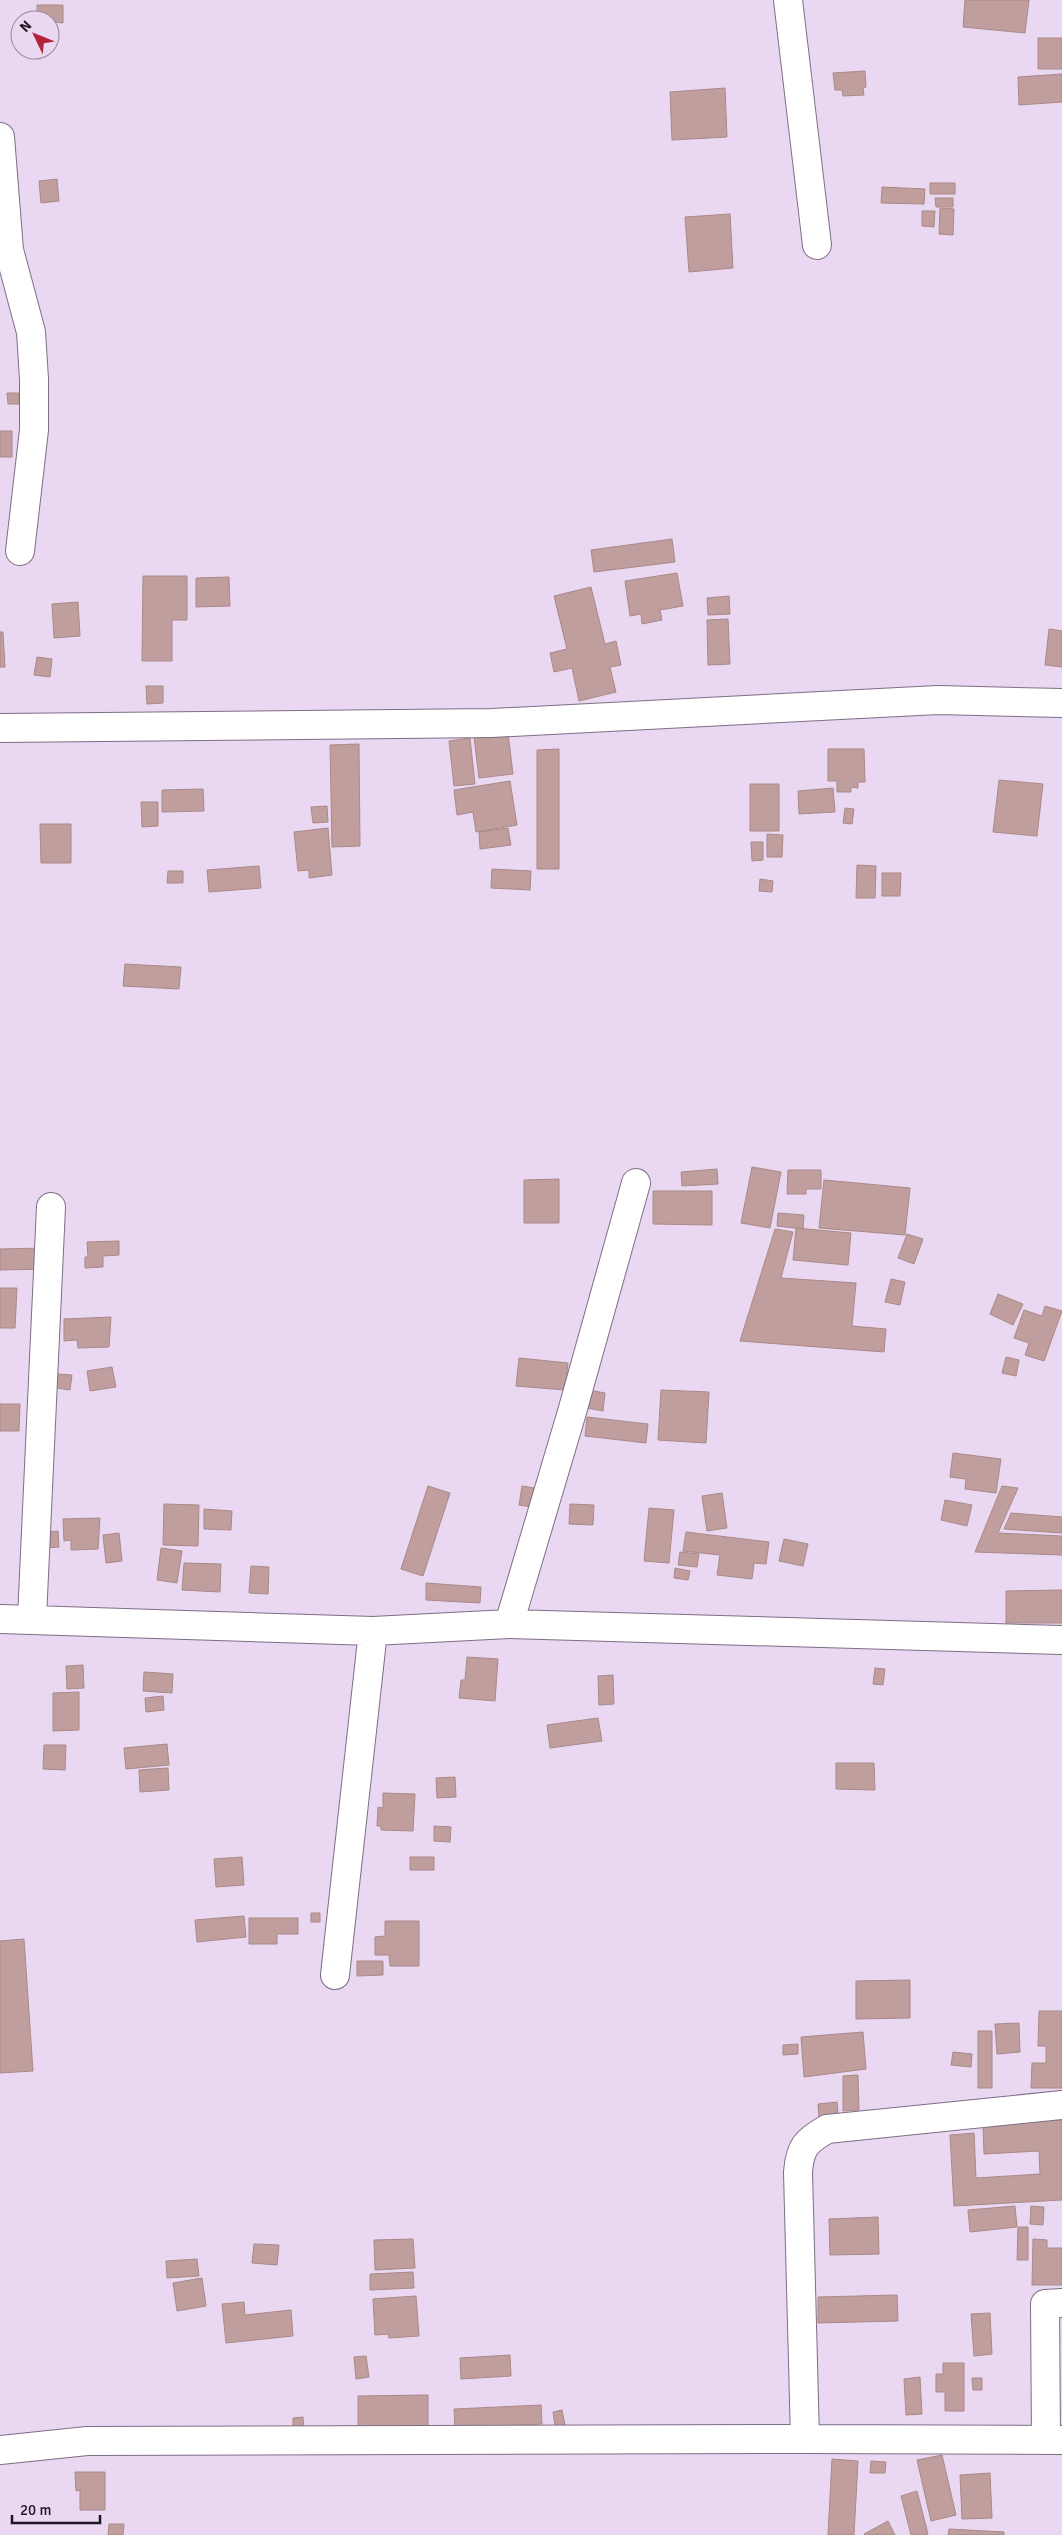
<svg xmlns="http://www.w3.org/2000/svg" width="1062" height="2535" font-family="Signika,sans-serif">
	<rect width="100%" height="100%" fill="#ead7f1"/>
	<path fill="#c09e9d" stroke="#a98988" d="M 965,0 L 1029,0 L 1025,33 L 963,27 Z
		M 37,5 L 63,5 L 63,23 L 37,20 Z
		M 1038,38 L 1062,38 L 1062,69 L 1038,69 Z
		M 865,71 L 866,87 L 863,88 L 864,95 L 843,96 L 842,90 L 835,90 L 833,73 Z
		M 1062,74 L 1062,102 L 1019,105 L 1018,77 Z
		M 725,88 L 727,137 L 672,140 L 670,92 Z
		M 57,179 L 59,201 L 41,203 L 39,181 Z
		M 930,183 L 955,183 L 955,194 L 930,194 Z
		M 882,187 L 925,189 L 924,204 L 881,203 Z
		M 935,198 L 953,198 L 953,207 L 936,207 Z
		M 940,208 L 954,209 L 953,235 L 939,234 Z
		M 922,211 L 935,211 L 934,227 L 922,226 Z
		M 730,214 L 733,268 L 689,272 L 685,217 Z
		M 7,393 L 19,393 L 19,404 L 8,404 Z
		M 0,431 L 12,431 L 12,457 L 0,457 Z
		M 672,539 L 675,562 L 594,572 L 591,550 Z
		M 677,573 L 683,606 L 660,610 L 662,620 L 642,624 L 641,614 L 630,616 L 625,581 Z
		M 143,576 L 187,576 L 187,620 L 172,620 L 172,661 L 142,661 Z
		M 229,577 L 230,606 L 196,607 L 196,578 Z
		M 591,587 L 605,644 L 616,641 L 621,665 L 610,667 L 616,692 L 579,701 L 572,668 L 554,672 L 550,653 L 567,649 L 554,596 Z
		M 729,596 L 730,614 L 708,615 L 707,598 Z
		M 78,602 L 80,636 L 54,638 L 52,604 Z
		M 728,619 L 730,664 L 708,665 L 707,620 Z
		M 1049,629 L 1062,631 L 1062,667 L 1045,665 Z
		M 0,632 L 3,632 L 5,667 L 0,667 Z
		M 37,657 L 52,659 L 50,677 L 34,675 Z
		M 146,686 L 163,686 L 163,703 L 147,704 Z
		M 508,733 L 513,774 L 479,778 L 474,737 Z
		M 470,738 L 475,784 L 454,786 L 449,741 Z
		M 359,744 L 360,846 L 332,847 L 330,745 Z
		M 559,749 L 559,869 L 537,869 L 537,750 Z
		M 828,749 L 864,749 L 865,782 L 858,782 L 858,788 L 851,787 L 851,792 L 837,792 L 837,781 L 828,781 Z
		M 999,780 L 1043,784 L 1037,836 L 993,832 Z
		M 510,781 L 517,825 L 476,832 L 473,812 L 457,815 L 454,790 Z
		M 750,784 L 779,784 L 779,831 L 750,831 Z
		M 833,788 L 835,812 L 799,814 L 798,791 Z
		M 203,789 L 204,811 L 162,812 L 162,790 Z
		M 141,802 L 158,802 L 158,826 L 142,827 Z
		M 327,806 L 328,822 L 313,823 L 311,807 Z
		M 845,808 L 854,809 L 852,824 L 843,823 Z
		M 40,824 L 71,824 L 71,863 L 41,863 Z
		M 328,828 L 332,875 L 309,878 L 309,870 L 298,871 L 294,832 Z
		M 508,828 L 511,845 L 480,849 L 479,832 Z
		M 767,834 L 783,835 L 782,857 L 767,857 Z
		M 751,842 L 763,842 L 763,860 L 752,861 Z
		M 857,865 L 876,866 L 875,898 L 856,898 Z
		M 259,866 L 261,888 L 209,892 L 207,870 Z
		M 492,869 L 531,871 L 530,890 L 491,888 Z
		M 168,871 L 183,871 L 183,883 L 167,883 Z
		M 882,873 L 901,873 L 900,896 L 882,896 Z
		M 760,879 L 773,881 L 772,892 L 759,891 Z
		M 125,964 L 181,967 L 179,989 L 123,986 Z
		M 752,1167 L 781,1172 L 770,1228 L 741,1223 Z
		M 717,1169 L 718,1184 L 682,1186 L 681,1172 Z
		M 788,1170 L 821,1170 L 821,1189 L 806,1189 L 806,1194 L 787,1194 Z
		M 559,1179 L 559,1223 L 524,1223 L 524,1180 Z
		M 824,1180 L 910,1188 L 905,1235 L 819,1228 Z
		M 653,1191 L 712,1191 L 712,1225 L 653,1224 Z
		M 778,1213 L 804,1215 L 803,1229 L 777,1226 Z
		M 796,1228 L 851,1233 L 848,1265 L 793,1260 Z
		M 775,1229 L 793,1232 L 781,1278 L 856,1283 L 852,1326 L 886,1329 L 884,1352 L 740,1341 Z
		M 907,1234 L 923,1239 L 914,1264 L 898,1258 Z
		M 119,1241 L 119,1255 L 103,1256 L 103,1267 L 85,1268 L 85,1257 L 88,1257 L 87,1242 Z
		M 44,1248 L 44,1269 L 0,1270 L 0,1249 Z
		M 891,1279 L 905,1282 L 900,1305 L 885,1302 Z
		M 0,1288 L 17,1288 L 15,1328 L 0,1328 Z
		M 998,1294 L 1023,1304 L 1013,1325 L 990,1314 Z
		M 1045,1306 L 1062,1311 L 1044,1361 L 1025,1355 L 1029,1343 L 1014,1338 L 1024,1310 L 1042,1316 Z
		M 111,1317 L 109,1347 L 78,1348 L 77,1340 L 64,1341 L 64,1319 Z
		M 1006,1357 L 1019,1360 L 1016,1376 L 1002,1373 Z
		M 519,1358 L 568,1363 L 565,1390 L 516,1386 Z
		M 112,1367 L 116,1387 L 90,1391 L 87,1371 Z
		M 58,1374 L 72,1375 L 70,1390 L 57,1388 Z
		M 589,1390 L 605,1393 L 603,1411 L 587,1408 Z
		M 661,1390 L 709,1392 L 706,1443 L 658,1440 Z
		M 0,1404 L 20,1404 L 19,1431 L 0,1431 Z
		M 587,1417 L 648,1424 L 646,1443 L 585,1436 Z
		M 953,1453 L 1001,1459 L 996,1493 L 965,1489 L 966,1479 L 950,1477 Z
		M 428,1486 L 450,1493 L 423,1576 L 401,1569 Z
		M 522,1486 L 534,1488 L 531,1507 L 519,1505 Z
		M 1002,1486 L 1018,1488 L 998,1533 L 1062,1536 L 1062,1555 L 975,1552 Z
		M 722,1493 L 727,1528 L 707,1531 L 702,1496 Z
		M 945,1500 L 972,1505 L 967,1526 L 941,1520 Z
		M 164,1504 L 199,1505 L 198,1546 L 163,1545 Z
		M 570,1504 L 594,1505 L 593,1525 L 569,1524 Z
		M 649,1508 L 674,1510 L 669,1563 L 644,1561 Z
		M 204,1509 L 232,1511 L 231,1530 L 204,1529 Z
		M 1011,1513 L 1062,1517 L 1062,1533 L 1004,1529 Z
		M 100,1518 L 98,1549 L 71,1550 L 71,1540 L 64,1541 L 63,1519 Z
		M 58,1531 L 59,1547 L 46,1548 L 45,1532 Z
		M 686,1532 L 769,1542 L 766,1564 L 754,1563 L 752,1579 L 717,1575 L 720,1555 L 683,1551 Z
		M 119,1533 L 122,1561 L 106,1563 L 103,1535 Z
		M 784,1539 L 808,1544 L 803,1566 L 779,1561 Z
		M 161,1548 L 182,1551 L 177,1583 L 157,1580 Z
		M 680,1552 L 699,1554 L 697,1567 L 678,1565 Z
		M 184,1563 L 221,1564 L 220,1592 L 182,1590 Z
		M 251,1566 L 269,1567 L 268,1594 L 249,1593 Z
		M 675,1568 L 690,1571 L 688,1580 L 674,1578 Z
		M 426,1583 L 481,1587 L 480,1603 L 426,1600 Z
		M 1062,1590 L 1062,1623 L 1006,1623 L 1006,1591 Z
		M 467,1657 L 498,1659 L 495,1701 L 459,1698 L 461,1680 L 465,1680 Z
		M 83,1665 L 84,1688 L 67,1689 L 66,1666 Z
		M 875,1668 L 885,1669 L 883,1685 L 873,1684 Z
		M 144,1672 L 173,1674 L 172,1693 L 143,1691 Z
		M 613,1675 L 614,1704 L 599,1705 L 598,1676 Z
		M 79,1692 L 79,1730 L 53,1731 L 53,1693 Z
		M 163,1696 L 164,1710 L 146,1712 L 145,1698 Z
		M 598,1718 L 602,1741 L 550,1748 L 547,1725 Z
		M 167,1744 L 169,1765 L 126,1769 L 124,1748 Z
		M 44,1745 L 66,1745 L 65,1770 L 43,1769 Z
		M 836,1763 L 874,1763 L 875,1790 L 836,1789 Z
		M 168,1768 L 169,1790 L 140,1792 L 139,1770 Z
		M 455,1777 L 456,1797 L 437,1798 L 436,1778 Z
		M 383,1793 L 415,1794 L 413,1831 L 381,1830 L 381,1826 L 377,1826 L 378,1807 L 383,1808 Z
		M 434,1826 L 451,1827 L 450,1842 L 434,1841 Z
		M 242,1857 L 244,1885 L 216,1887 L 214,1859 Z
		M 410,1857 L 434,1857 L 434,1870 L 410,1870 Z
		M 311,1913 L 320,1913 L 320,1922 L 311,1922 Z
		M 244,1916 L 246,1937 L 197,1942 L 195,1920 Z
		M 249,1918 L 298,1918 L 298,1934 L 277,1934 L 277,1944 L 249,1944 Z
		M 385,1921 L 419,1921 L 419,1966 L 390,1966 L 389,1955 L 375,1955 L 375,1937 L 385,1936 Z
		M 24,1939 L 33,2071 L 0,2073 L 0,1941 Z
		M 357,1961 L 383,1961 L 383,1975 L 357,1976 Z
		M 910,1980 L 910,2018 L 856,2019 L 856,1981 Z
		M 1039,2011 L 1062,2011 L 1062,2088 L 1031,2088 L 1032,2063 L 1046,2063 L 1046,2046 L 1038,2046 Z
		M 1019,2023 L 1020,2052 L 997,2054 L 995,2024 Z
		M 978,2031 L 992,2031 L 992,2088 L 978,2088 Z
		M 863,2032 L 866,2069 L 804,2077 L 801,2037 Z
		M 798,2044 L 798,2054 L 783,2055 L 783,2045 Z
		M 953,2052 L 972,2054 L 971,2067 L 951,2065 Z
		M 858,2075 L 859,2110 L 843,2111 L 843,2076 Z
		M 837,2102 L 838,2114 L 819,2117 L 818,2104 Z
		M 1062,2120 L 1062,2200 L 954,2206 L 950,2135 L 974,2133 L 976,2178 L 1040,2174 L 1039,2151 L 984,2154 L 983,2124 Z
		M 1015,2206 L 1017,2227 L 970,2232 L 968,2210 Z
		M 1031,2206 L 1044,2207 L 1043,2225 L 1030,2224 Z
		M 878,2217 L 879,2254 L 830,2255 L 829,2219 Z
		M 1018,2227 L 1028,2227 L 1028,2260 L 1017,2260 Z
		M 413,2239 L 415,2268 L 375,2270 L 374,2240 Z
		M 1033,2239 L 1047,2240 L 1047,2248 L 1062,2248 L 1062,2285 L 1032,2285 Z
		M 254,2244 L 279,2245 L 277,2265 L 252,2263 Z
		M 197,2259 L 199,2276 L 167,2278 L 166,2261 Z
		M 413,2272 L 414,2288 L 370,2290 L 370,2274 Z
		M 202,2278 L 206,2306 L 177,2311 L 173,2283 Z
		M 897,2295 L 898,2321 L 818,2323 L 818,2297 Z
		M 416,2296 L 419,2336 L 389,2338 L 388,2334 L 375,2335 L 373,2299 Z
		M 244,2302 L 245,2315 L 291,2310 L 293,2336 L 226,2343 L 222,2304 Z
		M 990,2313 L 992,2354 L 974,2356 L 971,2314 Z
		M 510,2355 L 511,2376 L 461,2379 L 460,2358 Z
		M 366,2356 L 369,2377 L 356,2379 L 354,2357 Z
		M 943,2363 L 964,2363 L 964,2411 L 945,2411 L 945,2392 L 936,2392 L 936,2374 L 943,2374 Z
		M 920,2377 L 922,2414 L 906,2415 L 904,2379 Z
		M 972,2378 L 982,2378 L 982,2390 L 973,2390 Z
		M 428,2395 L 428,2427 L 358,2428 L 358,2396 Z
		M 541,2405 L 542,2424 L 455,2428 L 454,2409 Z
		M 562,2410 L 565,2425 L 555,2426 L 553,2412 Z
		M 303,2417 L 304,2432 L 293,2432 L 293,2418 Z
		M 942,2455 L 956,2515 L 931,2521 L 917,2460 Z
		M 832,2459 L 858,2461 L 854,2535 L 828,2535 Z
		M 871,2461 L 886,2462 L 885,2473 L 870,2473 Z
		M 75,2472 L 105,2472 L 105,2510 L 80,2510 L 80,2490 L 76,2491 Z
		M 990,2473 L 992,2518 L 962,2519 L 960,2475 Z
		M 917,2491 L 928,2534 L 924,2535 L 911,2535 L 901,2496 Z
		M 888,2521 L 895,2535 L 865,2535 L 864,2534 Z
		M 109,2524 L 124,2524 L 123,2535 L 108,2535 Z
		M 949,2529 L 1004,2532 L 1004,2535 L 948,2535 Z"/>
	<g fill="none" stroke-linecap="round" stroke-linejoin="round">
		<g stroke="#7e6e85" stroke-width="30">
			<path id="minor" d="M 788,0 L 817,245
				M 0,137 L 9,250 L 31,332 L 34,379 L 34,430 L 20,551
				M 0,728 L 492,723 L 938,700 L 1062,703
				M 32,1618 L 51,1207
				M 0,1619 L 373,1631 L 509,1624 L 1062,1640
				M 509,1624 L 572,1412 L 636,1183
				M 335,1975 L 373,1631
				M 805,2439 L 798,2172 C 800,2147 806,2141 827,2129 L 1062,2105
				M 1046,2439 L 1045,2304 L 1062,2303
				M 0,2450 L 87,2441 L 805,2439 L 1062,2440"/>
		</g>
		<use href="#minor" stroke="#fff" stroke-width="28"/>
	</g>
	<g transform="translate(35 35) rotate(313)"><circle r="24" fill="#ead7f1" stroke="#988a9e"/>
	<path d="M0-4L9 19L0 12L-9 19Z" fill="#b42238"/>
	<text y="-8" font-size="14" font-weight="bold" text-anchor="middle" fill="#1e1721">N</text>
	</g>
	<path d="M12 2515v8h88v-8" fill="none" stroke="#1e1721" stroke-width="2.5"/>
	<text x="20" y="2515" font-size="15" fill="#1e1721" stroke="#ead7f1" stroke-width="4" paint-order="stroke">20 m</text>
</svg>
